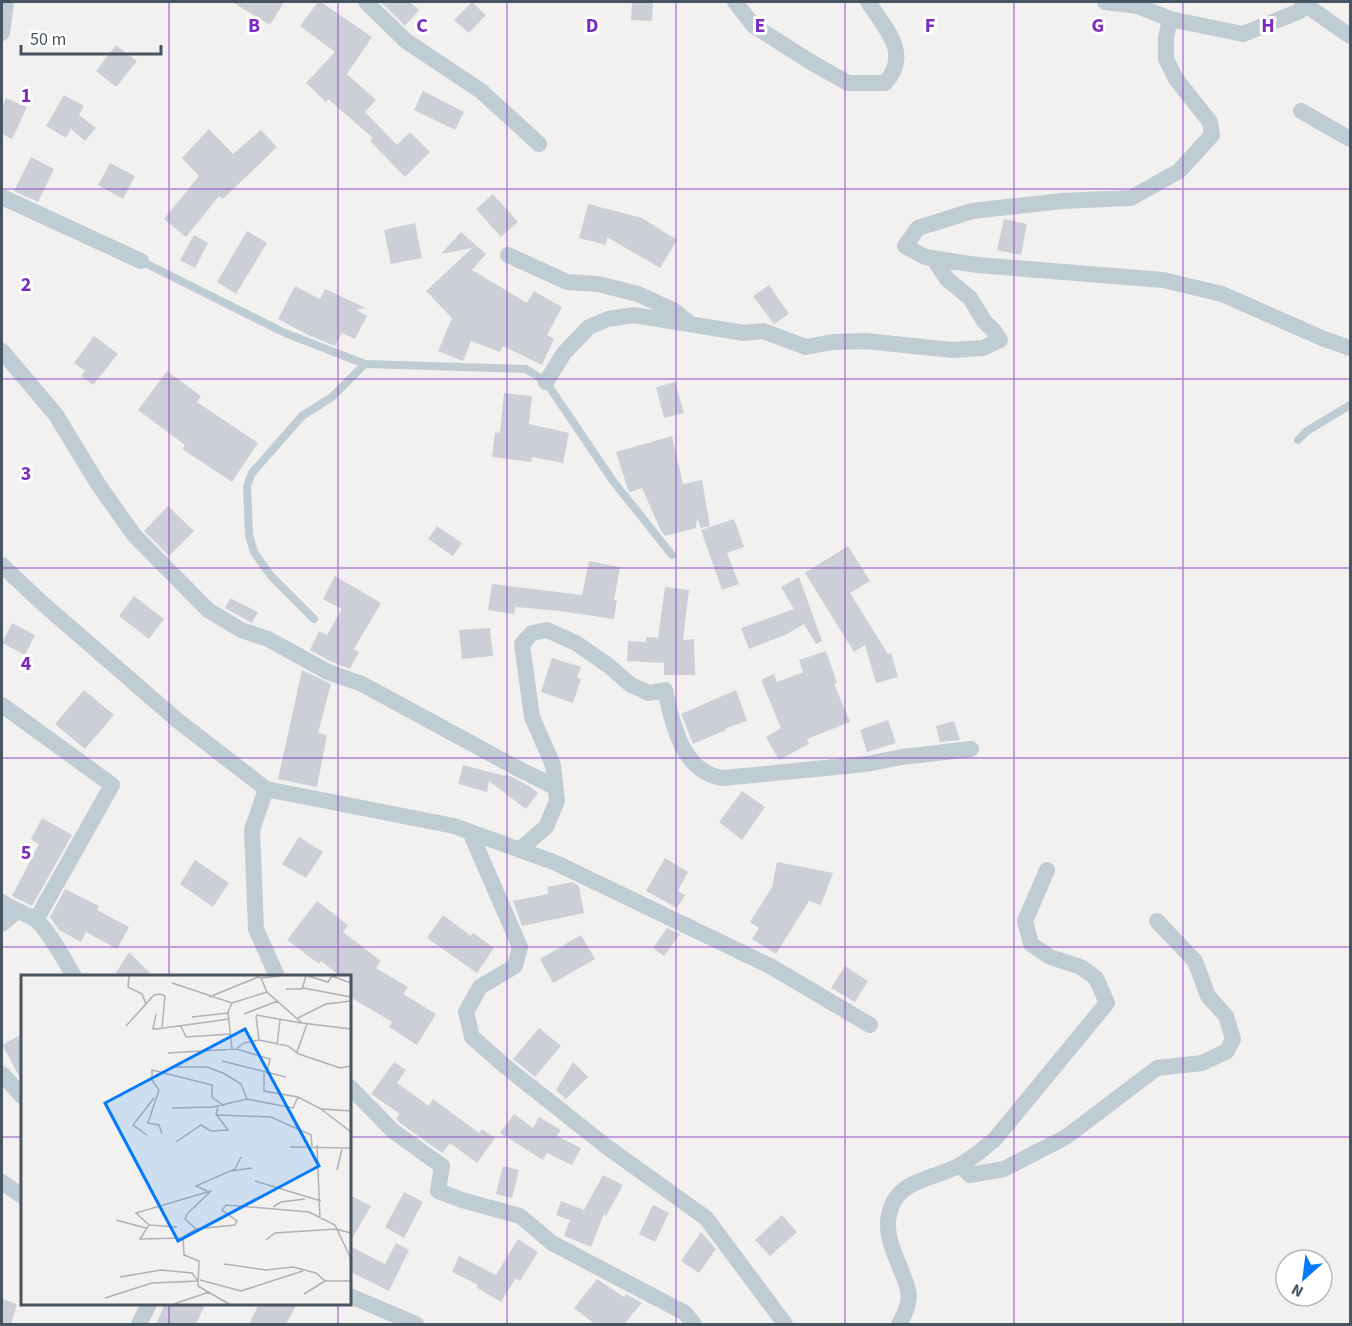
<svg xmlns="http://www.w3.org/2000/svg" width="1352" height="1326" font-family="'Source Sans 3',sans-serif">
	<rect width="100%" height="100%" fill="#f3f0f0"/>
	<path fill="#ccd0d6" d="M 232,2 L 284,2 L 270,25 Z
		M 318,2 L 321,2 L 372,37 L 347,74 L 376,100 L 365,112 L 397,145 L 410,132 L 430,152 L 405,177 L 370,141 L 373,138 L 328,99 L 326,102 L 306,83 L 335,52 L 300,26 Z
		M 381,2 L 410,2 L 419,10 L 405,26 Z
		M 472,2 L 486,15 L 469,33 L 454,20 Z
		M 632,2 L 653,2 L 652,21 L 631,20 Z
		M 116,45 L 137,61 L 116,87 L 96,71 Z
		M 423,91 L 464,112 L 455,130 L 414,110 Z
		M 64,95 L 84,106 L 79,115 L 96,128 L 85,141 L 71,129 L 66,138 L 46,126 Z
		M 6,98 L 27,107 L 12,139 L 2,134 L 2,107 Z
		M 209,129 L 233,154 L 261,130 L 277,147 L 223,199 L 219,196 L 186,237 L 164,219 L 199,176 L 182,158 Z
		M 31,157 L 54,169 L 38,202 L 14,191 Z
		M 110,163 L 135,176 L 123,199 L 98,185 Z
		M 493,194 L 518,222 L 501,237 L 476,209 Z
		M 588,204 L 642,218 L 677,240 L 660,268 L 607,237 L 606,245 L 579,238 Z
		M 1004,219 L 1027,224 L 1021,255 L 997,250 Z
		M 415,223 L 422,258 L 391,264 L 384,230 Z
		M 247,231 L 267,243 L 236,294 L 217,282 Z
		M 461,232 L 486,254 L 472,270 L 527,303 L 534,291 L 562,307 L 547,335 L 554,339 L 542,365 L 503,346 L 500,352 L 471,341 L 463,361 L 438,351 L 452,318 L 426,291 L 472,248 L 441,254 Z
		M 194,235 L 208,243 L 195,268 L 180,260 Z
		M 769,285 L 789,314 L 774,324 L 753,296 Z
		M 295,286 L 320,299 L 325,289 L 366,308 L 356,310 L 367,316 L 355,339 L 342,333 L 335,346 L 308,335 L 278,319 Z
		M 94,336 L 118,354 L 93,385 L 81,376 L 85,371 L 74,363 Z
		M 167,371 L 201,396 L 197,402 L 258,443 L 232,482 L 182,449 L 185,445 L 138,410 Z
		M 675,382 L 684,413 L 664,418 L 656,387 Z
		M 504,393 L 532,396 L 529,424 L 569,433 L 563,463 L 532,457 L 531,462 L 492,457 L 495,432 L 500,433 Z
		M 672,436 L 683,484 L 702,480 L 710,526 L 701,528 L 697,518 L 696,528 L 665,536 L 660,529 L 642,488 L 630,492 L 628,490 L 616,452 Z
		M 168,506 L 194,531 L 169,556 L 144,531 Z
		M 734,519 L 744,547 L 727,553 L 739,584 L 722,590 L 701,530 Z
		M 437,526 L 462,543 L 453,556 L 428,539 Z
		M 848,546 L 870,581 L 850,593 L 888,654 L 891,653 L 898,677 L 876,683 L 865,645 L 854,652 L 805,573 Z
		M 589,561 L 620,567 L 614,600 L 617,600 L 614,619 L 560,611 L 515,607 L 514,614 L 488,610 L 492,584 L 582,595 Z
		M 335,576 L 381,603 L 354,649 L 359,652 L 350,669 L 332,662 L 310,650 L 319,631 L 327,635 L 342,609 L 323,599 Z
		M 799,577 L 822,641 L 816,644 L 804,624 L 785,635 L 749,649 L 741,628 L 794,609 L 781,587 Z
		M 665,587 L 689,590 L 683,640 L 694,639 L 695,675 L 664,675 L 664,663 L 627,661 L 628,641 L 646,642 L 646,637 L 658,638 Z
		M 134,596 L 164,619 L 149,639 L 119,616 Z
		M 230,598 L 258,612 L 252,623 L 225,608 Z
		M 12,623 L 35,635 L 25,655 L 2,643 Z
		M 490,628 L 493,656 L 462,659 L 459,630 Z
		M 826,651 L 837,683 L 834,684 L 850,722 L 807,739 L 809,744 L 779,760 L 766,737 L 781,728 L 761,680 L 774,674 L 777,682 L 803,672 L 799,660 Z
		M 552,658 L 581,667 L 577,677 L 581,679 L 573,703 L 541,692 Z
		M 302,670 L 331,684 L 318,733 L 327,735 L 317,787 L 278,779 Z
		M 84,690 L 114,715 L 85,749 L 55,724 Z
		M 736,690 L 747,721 L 726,728 L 726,730 L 693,744 L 681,714 Z
		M 888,720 L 896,743 L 867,752 L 860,730 Z
		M 954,721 L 960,740 L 940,742 L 936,726 Z
		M 463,765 L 505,776 L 506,774 L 529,786 L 538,793 L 526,809 L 489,781 L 487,792 L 458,784 Z
		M 742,791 L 765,807 L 742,840 L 719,822 Z
		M 42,818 L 72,835 L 32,906 L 12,896 L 39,844 L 31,839 Z
		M 299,837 L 323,852 L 306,878 L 282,864 Z
		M 665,858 L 688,872 L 678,891 L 685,895 L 677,908 L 646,891 Z
		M 195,860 L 229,883 L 213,907 L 180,884 Z
		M 777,862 L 833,873 L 821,905 L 809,901 L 776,954 L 752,939 L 759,928 L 750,922 L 772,887 Z
		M 572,882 L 579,886 L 584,913 L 522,926 L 513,901 L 548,894 L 547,887 Z
		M 65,889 L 99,906 L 97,910 L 129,927 L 117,949 L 86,932 L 81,942 L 59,930 L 50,917 Z
		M 317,901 L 348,925 L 343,932 L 381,961 L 376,968 L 408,987 L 403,994 L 436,1014 L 417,1045 L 389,1027 L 392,1022 L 350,997 L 350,976 L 340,976 L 321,961 L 319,964 L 287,940 Z
		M 443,915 L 471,936 L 473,933 L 494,948 L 477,973 L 427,938 Z
		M 667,928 L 680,934 L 664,956 L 653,948 Z
		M 581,935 L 595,959 L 553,983 L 540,959 Z
		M 129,952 L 153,976 L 114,976 Z
		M 845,966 L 868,981 L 855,1002 L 831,988 Z
		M 539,1028 L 561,1046 L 535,1077 L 513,1059 Z
		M 22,1034 L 22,1081 L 2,1045 Z
		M 394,1062 L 406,1070 L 397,1083 L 429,1106 L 433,1099 L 479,1133 L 482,1129 L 495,1138 L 477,1163 L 450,1143 L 442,1153 L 400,1123 L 396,1119 L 400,1114 L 371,1094 Z
		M 573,1062 L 588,1077 L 566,1099 L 556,1090 Z
		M 514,1114 L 533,1128 L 539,1117 L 561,1130 L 557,1136 L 581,1148 L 572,1165 L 547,1153 L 543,1160 L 500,1133 Z
		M 503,1166 L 519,1170 L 512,1198 L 496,1194 Z
		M 603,1175 L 623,1185 L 606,1216 L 604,1214 L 591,1247 L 564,1236 L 570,1220 L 556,1215 L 561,1201 L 584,1210 Z
		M 404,1192 L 423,1202 L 404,1238 L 385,1227 Z
		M 350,1195 L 371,1206 L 350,1242 Z
		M 653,1205 L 669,1213 L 655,1242 L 639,1234 Z
		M 782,1215 L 797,1232 L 770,1256 L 755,1240 Z
		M 701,1232 L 716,1249 L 699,1273 L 681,1261 Z
		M 518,1239 L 538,1252 L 520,1281 L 516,1278 L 501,1302 L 476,1287 L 478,1285 L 452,1272 L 459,1256 L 496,1275 Z
		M 396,1243 L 409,1250 L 389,1291 L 350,1272 L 350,1246 L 385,1264 Z
		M 597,1279 L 624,1297 L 626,1294 L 642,1303 L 624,1324 L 595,1324 L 574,1308 Z
		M 2,1299 L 17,1304 L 11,1324 L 2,1324 Z
		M 165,1304 L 196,1304 L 204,1307 L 196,1324 L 156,1324 Z
		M 259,1304 L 297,1304 L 286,1324 L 249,1324 Z"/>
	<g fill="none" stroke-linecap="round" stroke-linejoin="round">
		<path stroke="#c0ccd4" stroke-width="8" d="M 141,261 L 285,333 L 365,364 L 526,369 L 546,382 L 613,481 L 672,555
			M 1298,440 L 1307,431 L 1350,405
			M 314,619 L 271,576 L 254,552 L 249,535 L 247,486 L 252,473 L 302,416 L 332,397 L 365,364"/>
		<path stroke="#c0ccd4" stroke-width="16" d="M 366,2 L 406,41 L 481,91 L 539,144
			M 735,2 L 754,26 L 814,64 L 848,83 L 885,83 C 912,54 885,28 868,2
			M 1105,2 L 1138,6 L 1170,19 L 1243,34 L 1300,11 L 1304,2
			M 1303,3 L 1350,36
			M 1170,19 L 1166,37 L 1166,59 L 1176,79 L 1210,122 L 1212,135 L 1179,171 L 1131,198 L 1062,201 L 972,211 L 918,228 L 905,246 L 925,257 L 977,265 L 1163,280 L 1222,294 L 1324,339 L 1350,348
			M 2,33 L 6,2
			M 1301,111 L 1350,139
			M 2,197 L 141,261
			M 508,255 L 567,282 L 598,284 L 638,294 L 673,310 L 687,321
			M 2,351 L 56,415 L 98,484 L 134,535 L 208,610 L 241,630 L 268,639 L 328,672 L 362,684 L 513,766 L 555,787
			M 546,382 L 564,353 L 589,327 L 608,319 L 634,315 L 744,333 L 763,331 L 806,347 L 833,342 L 866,341 L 952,350 L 983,348 L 1000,340 L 994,331 L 984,321 L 970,298 L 947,279 L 933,258
			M 2,565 L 41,602 L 177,720 L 266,789 L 454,826 L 556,863 L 770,966 L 870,1025
			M 2,705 L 112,785 L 36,920
			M 266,789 L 252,830 L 256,929 L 277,976
			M 470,832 L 520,947 L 515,966 L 480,987 L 466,1012 L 472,1037 L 506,1067 L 607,1147 L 706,1218 L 785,1324
			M 519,850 L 546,827 L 557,801 L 553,765 L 532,717 L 522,644 L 532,633 L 547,630 L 576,643 L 609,666 L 631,685 L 649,693 L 665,690 C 672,722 682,773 723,778 L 866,764 L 902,757 L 971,749
			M 2,902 C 12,910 26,913 36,920 C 48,929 66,963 74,976
			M 2,924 L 16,912
			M 2,1074 L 22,1096
			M 350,1087 L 393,1131 L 442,1166 L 438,1191 L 462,1200 L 520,1216 L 552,1243 L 685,1313 L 694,1324
			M 960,1165 L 970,1175 L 1004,1169 L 1066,1137 L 1157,1068 L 1202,1063 L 1227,1051 L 1233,1039 L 1226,1016 L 1208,996 L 1195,961 L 1157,921
			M 2,1182 L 22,1196
			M 350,1296 L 416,1324
			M 139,1324 L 149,1304
			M 899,1324 C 905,1314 911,1302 908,1290 C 901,1262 879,1236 892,1205 C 902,1180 936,1178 958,1166 C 972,1159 983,1149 995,1139 L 1107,1003 L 1096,978 L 1081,967 L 1050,957 L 1031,944 L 1025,921 L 1047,870"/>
	</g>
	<path fill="none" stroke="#7b2cbf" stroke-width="1.5" stroke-opacity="0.55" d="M 169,2 L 169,976M 338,2 L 338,976M 507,2 L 507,1324M 676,2 L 676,1324M 845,2 L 845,1324M 1014,2 L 1014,1324M 1183,2 L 1183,1324M 2,189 L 1350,189M 2,379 L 1350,379M 2,568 L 1350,568M 2,758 L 1350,758M 2,947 L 1350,947M 2,1137 L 22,1137M 350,1137 L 1350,1137M 169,1304 L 169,1324M 338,1304 L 338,1324"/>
	<g transform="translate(21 975)">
		<rect width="330" height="330" fill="#f3f0f0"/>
		<path fill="none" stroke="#aeb2b7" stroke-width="1.5" d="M 108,1 L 107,12 L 121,19 L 125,29M 235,1 L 240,3 L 246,17 L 281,48 L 330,54M 287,1 L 307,7 L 311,1M 311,1 L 330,8M 241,3 L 259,1M 151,8 L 211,28 L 246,17M 282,13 L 330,22M 265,14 L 281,14 L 285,1M 188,22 L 237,2M 211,28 L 207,37 L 211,74M 135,39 L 132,54 L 136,54 L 208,44M 223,39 L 257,26M 235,40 L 280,48M 235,41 L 238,65M 171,42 L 207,38M 277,43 L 305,29 L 330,26M 105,51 L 133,20 L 139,19 L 144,21 L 141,52M 160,51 L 165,62 L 210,59M 256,70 L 259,45M 215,74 L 223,68 L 238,65 L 267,71 L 278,79 L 319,93 L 330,91M 276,77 L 286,49M 147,78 L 215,74 L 249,84 L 246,97M 201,86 L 265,102M 151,92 L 186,92 L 202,98 L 220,109 L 226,124M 243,98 L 243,116 L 277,122 L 300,134M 151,133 L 192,132 L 226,124 L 272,133 L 277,122M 330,136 L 300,134 L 330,157M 196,140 L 250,142 L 290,160 L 291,171M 141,159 L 138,150 L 127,148 L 138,115 L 131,105 L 131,95 L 191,110 L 191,122 L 203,131M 126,160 L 112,150 L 133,123M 155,167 L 180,150 L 190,156 L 207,155 L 195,139 L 197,132M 296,170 L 299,244M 269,172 L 330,173M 316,195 L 321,174M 210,196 L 231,193M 234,206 L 300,226M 186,216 L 175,211 L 214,194 L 220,182M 252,232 L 260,227 L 284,224M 95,245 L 125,253M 128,250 L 115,238 L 190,216 L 166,239 L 164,244 L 175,254M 156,252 L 128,250 L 119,264 L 162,263M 245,265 L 254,258 L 315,254 L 330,258M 203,289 L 245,295 L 272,292 L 295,298 L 304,306 L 330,306M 179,305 L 220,316 L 282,296M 283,319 L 304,306M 84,323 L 131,308 L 177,306 L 171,298 L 140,295 L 99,302M 153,329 L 188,317M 208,329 L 177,311 L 178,286 L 163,280 L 162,262 L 175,254 L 214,250 L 216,246 L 201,235 L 205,230 L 288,237 L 314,250 L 330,284"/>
		<path fill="#027afb" fill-opacity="0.15" stroke="#027afb" stroke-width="3" d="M 224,54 L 298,191 L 157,266 L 84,128 Z"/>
		<rect width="330" height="330" fill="none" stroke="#465561" stroke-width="3"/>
	</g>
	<g font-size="20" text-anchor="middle" font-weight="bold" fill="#7b2cbf" stroke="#fff" stroke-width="6" stroke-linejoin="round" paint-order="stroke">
		<text x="254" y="32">B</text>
		<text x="422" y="32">C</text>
		<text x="592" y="32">D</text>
		<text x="760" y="32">E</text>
		<text x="930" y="32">F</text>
		<text x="1098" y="32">G</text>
		<text x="1268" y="32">H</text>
		<text x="26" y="102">1</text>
		<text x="26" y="291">2</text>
		<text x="26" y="480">3</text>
		<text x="26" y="670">4</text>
		<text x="26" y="859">5</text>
	</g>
	<rect width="1352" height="1326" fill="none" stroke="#465561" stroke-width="6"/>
	<g transform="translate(1304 1278) rotate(208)"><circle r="28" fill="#ffffff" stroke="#b5bbc0" stroke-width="1.5"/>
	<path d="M0-4.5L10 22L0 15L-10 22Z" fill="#027afb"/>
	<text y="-9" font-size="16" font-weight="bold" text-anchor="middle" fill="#465561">N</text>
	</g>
	<path d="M21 45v9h140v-9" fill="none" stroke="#465561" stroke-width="3"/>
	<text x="30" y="45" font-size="18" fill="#465561" stroke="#ffffff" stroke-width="4.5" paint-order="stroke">50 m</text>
</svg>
